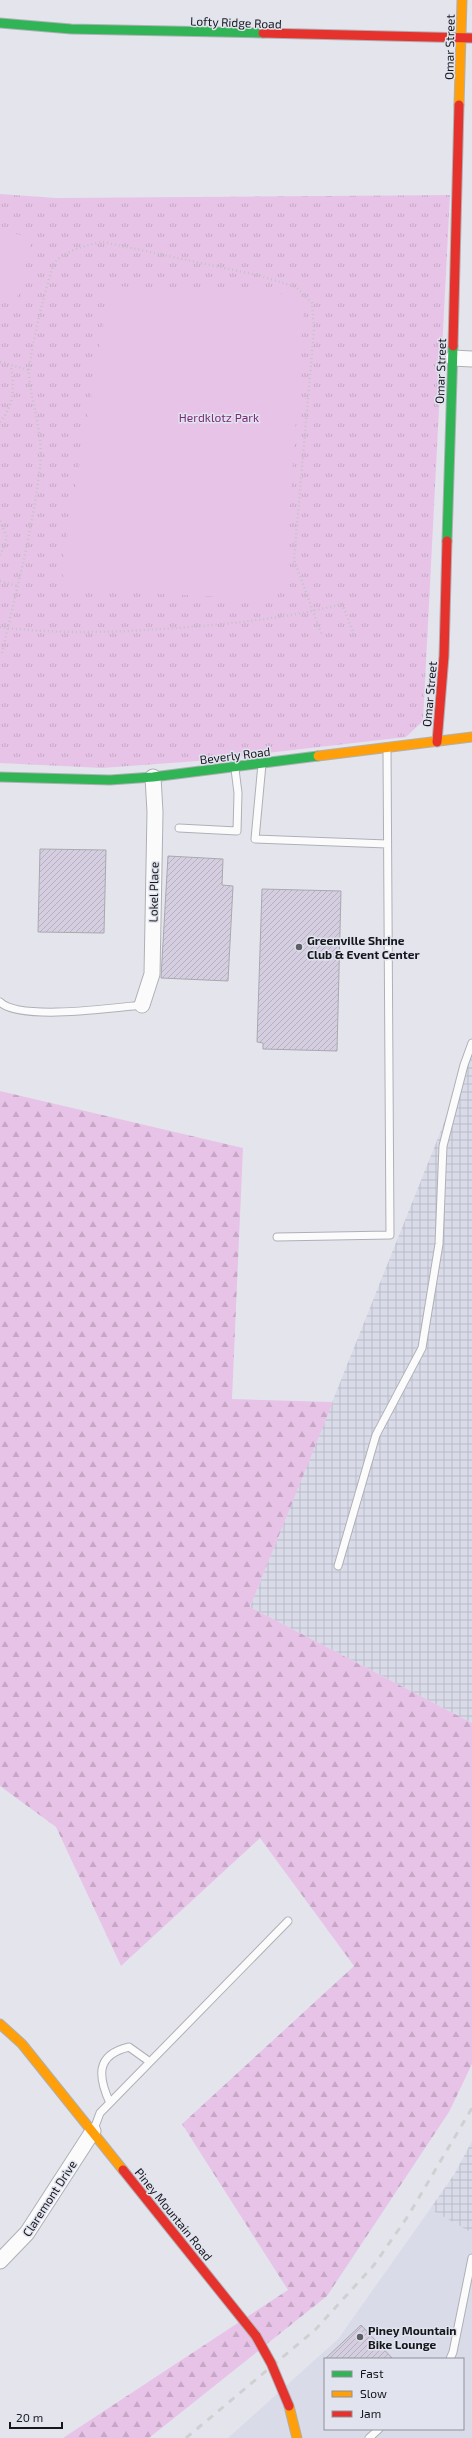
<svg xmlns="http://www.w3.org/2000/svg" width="472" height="2438" font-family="'Exo 2',sans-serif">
	<defs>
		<pattern id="industrial-grid" width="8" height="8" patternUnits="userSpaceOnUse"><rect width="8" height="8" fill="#d9dbe9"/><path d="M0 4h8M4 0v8" fill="none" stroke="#babbc7"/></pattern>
		<pattern id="grass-tufts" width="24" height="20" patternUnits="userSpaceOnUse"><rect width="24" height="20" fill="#e8c3e8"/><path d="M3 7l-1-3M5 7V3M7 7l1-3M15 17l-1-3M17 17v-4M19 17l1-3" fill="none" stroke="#c6a7c6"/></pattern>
		<pattern id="forest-firs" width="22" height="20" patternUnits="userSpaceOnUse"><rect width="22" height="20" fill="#e8c3e8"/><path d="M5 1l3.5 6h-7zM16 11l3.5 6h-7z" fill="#c6a7c6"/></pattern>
		<pattern id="building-hatch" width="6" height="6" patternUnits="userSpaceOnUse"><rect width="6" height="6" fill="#d5cee0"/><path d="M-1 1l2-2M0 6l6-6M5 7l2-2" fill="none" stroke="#b6b0c0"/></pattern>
	</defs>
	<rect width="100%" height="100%" fill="#e4e5ec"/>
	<path fill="#d9dbe9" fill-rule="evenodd" d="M 430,2209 L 472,2233 L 472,2438 L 228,2438 L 338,2339 ZM 325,2359 L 463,2359 L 463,2429 L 325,2429 Z"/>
	<path fill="url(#industrial-grid)" d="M 472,1053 L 472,1723 L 250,1607 Z
		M 472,2141 L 472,2233 L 430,2209 L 455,2173 Z"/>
	<path fill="url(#grass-tufts)" d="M 0,194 L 56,198 L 450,195 L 423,721 L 406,737 L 198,761 L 102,768 L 0,763 Z"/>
	<path fill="url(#forest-firs)" d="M 0,1091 L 243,1148 L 232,1399 L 333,1402 L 250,1607 L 472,1723 L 472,2064 L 449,2112 L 327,2296 L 149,2438 L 63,2438 L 288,2290 L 182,2124 L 354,1966 L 260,1838 L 121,1966 L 56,1827 L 0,1786 Z"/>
	<path fill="#e8c3e8" d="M 0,230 L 32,238 L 17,298 L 0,294 Z
		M 110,286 L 294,294 L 304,304 L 284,590 L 271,599 L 70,590 L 61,572 Z"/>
	<path fill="url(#building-hatch)" stroke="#a9a9ae" d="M 40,849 L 106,850 L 104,933 L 38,932 Z
		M 168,856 L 223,859 L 222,885 L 233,886 L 228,981 L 161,978 Z
		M 262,889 L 341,891 L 337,1051 L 263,1049 L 263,1043 L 257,1042 Z
		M 361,2325 L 393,2359 L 325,2359 Z"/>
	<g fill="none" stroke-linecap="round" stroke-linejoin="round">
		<g stroke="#afb0b6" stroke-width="9">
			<path id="lane" d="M 262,764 L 255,839 L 387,844
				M 179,828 L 237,831 L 238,793 L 235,769
				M 0,1002 C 20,1021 112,1008 142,1005
				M 277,1237 L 390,1235 L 387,749
				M 338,1566 L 376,1435 L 422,1348 L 439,1244 L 443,1146 L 464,1065 L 472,1043
				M 110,2103 C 98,2077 95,2055 129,2047 L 150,2062
				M 94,2129 L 100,2113 L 288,1921
				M 450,2359 L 453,2352 L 472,2258
				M 369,2438 L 379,2429"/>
		</g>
		<g stroke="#afb0b6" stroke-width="17">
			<path id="street" d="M 453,358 L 472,359
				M 142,1005 L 152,974 L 155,812 L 153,777
				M 0,2261 L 27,2233 L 93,2131"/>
		</g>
		<g stroke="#afb0b6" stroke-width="11">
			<path id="fast" d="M 0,23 L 71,29 L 263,33
				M 447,541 L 453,346
				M 0,777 L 110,780 L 153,777 L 318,756"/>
		</g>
		<g stroke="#afb0b6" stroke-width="11">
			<path id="slow" d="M 459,105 L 462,0
				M 318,756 L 472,737
				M 0,2024 L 22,2044 L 123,2170
				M 289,2406 L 297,2438"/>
		</g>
		<g stroke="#afb0b6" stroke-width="11">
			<path id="jam" d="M 263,33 L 472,38
				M 453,346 L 459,105
				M 437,742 L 444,656 L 447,541
				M 123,2170 L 256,2336"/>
		</g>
		<path stroke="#c3c4c6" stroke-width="2.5" stroke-dasharray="1 3" stroke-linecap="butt" d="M 0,362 L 29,370
			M 0,422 C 15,404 14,387 11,366
			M 0,521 L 7,537 L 0,556
			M 0,581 L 17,586
			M 0,627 C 63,635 126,632 189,627 C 240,623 292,617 342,604 L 354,634
			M 2,653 C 16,591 33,529 40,466 C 44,434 31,404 29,373 C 28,360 49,269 56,261 C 69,249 87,245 103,242 L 257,275 L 296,287 L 312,303 L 314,330 L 294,560 L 322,635"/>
		<use href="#lane" stroke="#fbfbfc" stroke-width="7"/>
		<use href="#street" stroke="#fbfbfc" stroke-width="15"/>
		<use href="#fast" stroke="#30b455" stroke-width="9"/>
		<use href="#slow" stroke="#ff9f0a" stroke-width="9"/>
		<use href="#jam" stroke="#e5322d" stroke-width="9"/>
		<path stroke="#cfd0d2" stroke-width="3" stroke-dasharray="7 7" stroke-linecap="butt" d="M 186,2438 L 315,2330 L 374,2265 L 408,2216 L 472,2108"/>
		<g stroke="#afb0b6" stroke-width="11" stroke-linecap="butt">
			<path id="jam-bridge" d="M 256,2336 L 271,2363 L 289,2406"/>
		</g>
		<use href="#jam-bridge" stroke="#e5322d" stroke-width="9"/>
	</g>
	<g fill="#5e5f64" stroke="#e1e3ef" stroke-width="1.5">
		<circle cx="299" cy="947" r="4"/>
		<circle cx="360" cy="2337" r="4"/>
	</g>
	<g text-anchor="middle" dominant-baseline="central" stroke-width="3" stroke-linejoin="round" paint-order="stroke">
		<g font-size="12" fill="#16171b" stroke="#e1e3ef">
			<text transform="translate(236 22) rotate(2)">Lofty Ridge Road</text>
			<text transform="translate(449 47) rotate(-89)">Omar Street</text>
			<text transform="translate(440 371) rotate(-88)">Omar Street</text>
			<text transform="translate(429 694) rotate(-85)">Omar Street</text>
			<text transform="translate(235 755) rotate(-7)">Beverly Road</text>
			<text transform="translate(153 892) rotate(-89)">Lokel Place</text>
			<text transform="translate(49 2198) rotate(-57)">Claremont Drive</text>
			<text transform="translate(174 2214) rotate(51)">Piney Mountain Road</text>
		</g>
		<g font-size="12" fill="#782b75" stroke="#e1e3ef">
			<text x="219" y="417">Herdklotz Park</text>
		</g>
		<g font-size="12" font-weight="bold" fill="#16171b" stroke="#e1e3ef" text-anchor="start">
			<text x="307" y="940">Greenville Shrine<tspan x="307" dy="14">Club &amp; Event Center</tspan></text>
			<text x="368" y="2330">Piney Mountain<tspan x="368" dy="14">Bike Lounge</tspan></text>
		</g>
	</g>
	<rect x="324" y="2358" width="140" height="72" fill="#e1e3ef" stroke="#90919a"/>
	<rect x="332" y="2371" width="20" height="6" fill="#30b455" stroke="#90919a"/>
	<text x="360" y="2378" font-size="12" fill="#16171b">Fast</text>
	<rect x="332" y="2391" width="20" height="6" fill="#ff9f0a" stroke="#90919a"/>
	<text x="360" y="2398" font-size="12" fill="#16171b">Slow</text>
	<rect x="332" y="2411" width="20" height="6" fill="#e5322d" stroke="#90919a"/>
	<text x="360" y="2418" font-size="12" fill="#16171b">Jam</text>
	<path d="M10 2422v6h52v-6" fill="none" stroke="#16171b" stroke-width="2"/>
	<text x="16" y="2422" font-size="12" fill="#16171b" stroke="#e1e3ef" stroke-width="3" paint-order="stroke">20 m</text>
</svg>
